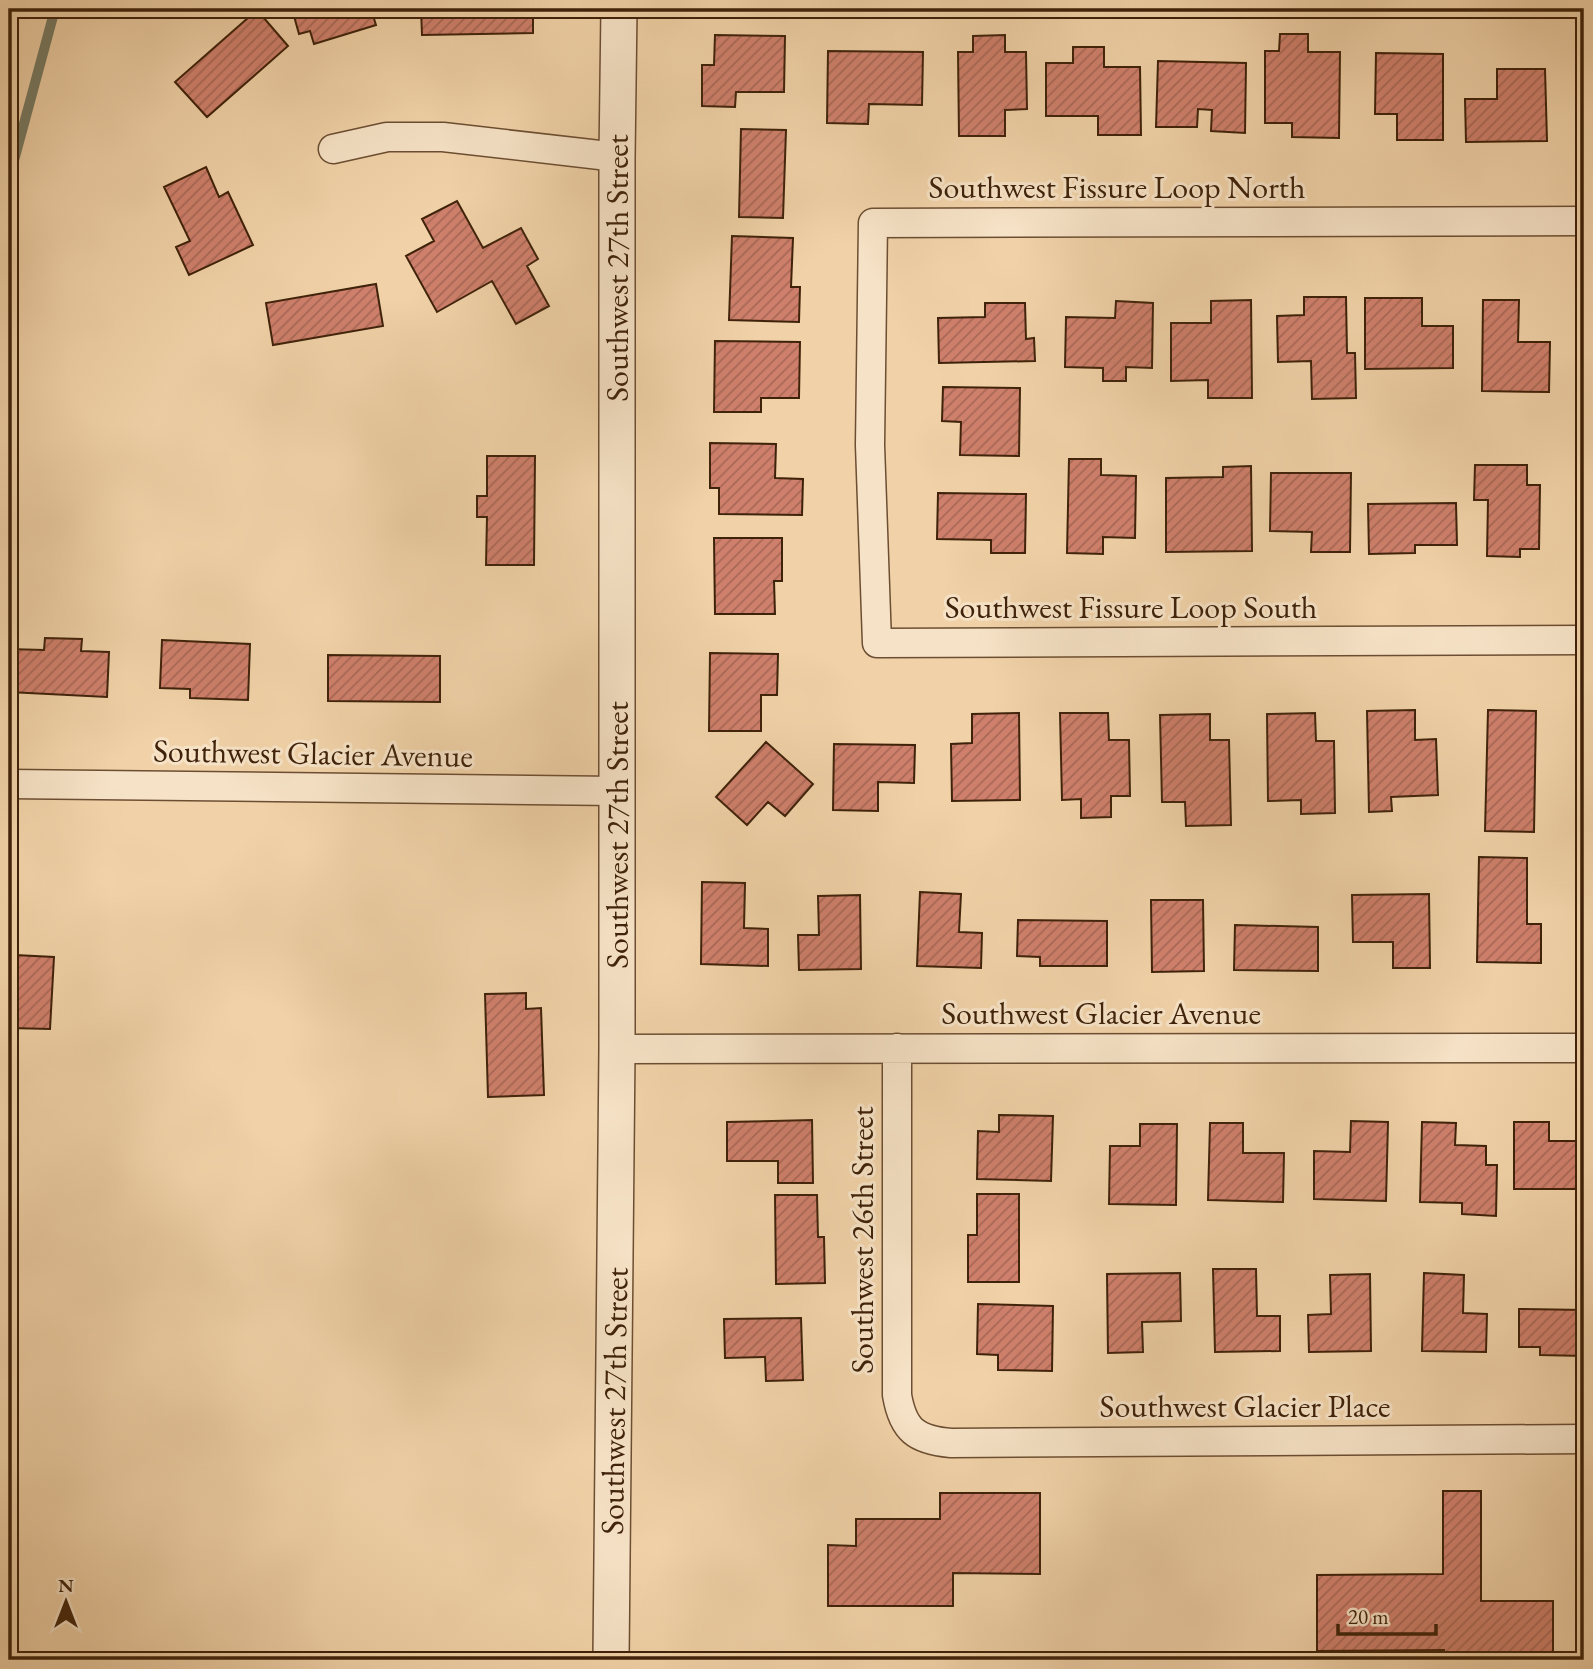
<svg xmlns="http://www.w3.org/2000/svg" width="1593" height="1669" font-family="'EB Garamond',serif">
	<defs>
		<pattern id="building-hatch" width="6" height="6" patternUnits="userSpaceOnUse" patternTransform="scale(1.75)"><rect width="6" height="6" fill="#cf806c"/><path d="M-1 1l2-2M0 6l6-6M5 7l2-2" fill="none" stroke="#a96857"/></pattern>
	</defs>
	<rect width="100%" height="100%" fill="#f1d2a8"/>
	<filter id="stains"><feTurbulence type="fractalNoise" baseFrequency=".00286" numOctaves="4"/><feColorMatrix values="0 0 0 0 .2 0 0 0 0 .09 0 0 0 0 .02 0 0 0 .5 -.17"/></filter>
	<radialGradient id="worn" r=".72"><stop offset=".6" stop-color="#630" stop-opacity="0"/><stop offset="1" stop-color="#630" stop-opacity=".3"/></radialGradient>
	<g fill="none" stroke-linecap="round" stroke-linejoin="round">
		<path stroke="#777c65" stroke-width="10" d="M 9,179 L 55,9"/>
	</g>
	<path fill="url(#building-hatch)" stroke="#3f220a" stroke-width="2" d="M 292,9 L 371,9 L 376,25 L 314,44 L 310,31 L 299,34 Z
		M 421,9 L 533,9 L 533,33 L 422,35 Z
		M 257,10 L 288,46 L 207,117 L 175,82 Z
		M 1280,34 L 1308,34 L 1308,52 L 1340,52 L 1339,138 L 1292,137 L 1292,123 L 1265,123 L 1265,51 L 1279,51 Z
		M 715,35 L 785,36 L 784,92 L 736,92 L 735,107 L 702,106 L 702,65 L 714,65 Z
		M 1005,35 L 1005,52 L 1026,52 L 1027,109 L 1005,110 L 1005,136 L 959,136 L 958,52 L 973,52 L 973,36 Z
		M 1073,47 L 1104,47 L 1104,67 L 1140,67 L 1141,135 L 1098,135 L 1098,116 L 1046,116 L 1046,63 L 1073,63 Z
		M 828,51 L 923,52 L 922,105 L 869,104 L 868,124 L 827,123 Z
		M 1376,53 L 1443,54 L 1443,140 L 1397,140 L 1397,114 L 1375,114 Z
		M 1158,61 L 1246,63 L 1245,133 L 1211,131 L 1212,110 L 1198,109 L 1197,127 L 1156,127 Z
		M 1497,69 L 1545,69 L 1547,141 L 1466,142 L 1465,99 L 1497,99 Z
		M 741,129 L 786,130 L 783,218 L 739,217 Z
		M 206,167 L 219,197 L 228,192 L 253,245 L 189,275 L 176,247 L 190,241 L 164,187 Z
		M 457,201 L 483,248 L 521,228 L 538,259 L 527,266 L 549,306 L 516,324 L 492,281 L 437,312 L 406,256 L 434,241 L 422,219 Z
		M 732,236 L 793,238 L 791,287 L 800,287 L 799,322 L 729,320 Z
		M 376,284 L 383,326 L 273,345 L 266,303 Z
		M 1304,297 L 1346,297 L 1347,353 L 1355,353 L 1356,398 L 1312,399 L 1311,361 L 1278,362 L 1277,316 L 1304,315 Z
		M 1365,298 L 1422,298 L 1422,326 L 1453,326 L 1453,368 L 1365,369 Z
		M 1251,300 L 1252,398 L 1208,398 L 1208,380 L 1171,381 L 1171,323 L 1211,323 L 1211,301 Z
		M 1483,300 L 1519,300 L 1518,342 L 1550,342 L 1549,392 L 1482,391 Z
		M 1116,301 L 1153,303 L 1152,368 L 1126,367 L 1126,381 L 1103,381 L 1103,368 L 1065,367 L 1066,317 L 1115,318 Z
		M 985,303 L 1025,303 L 1026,339 L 1034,338 L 1035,361 L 939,363 L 938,318 L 985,317 Z
		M 715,341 L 800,342 L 799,398 L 761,398 L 761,412 L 714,412 Z
		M 943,387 L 1020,388 L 1019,456 L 960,455 L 961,422 L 942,421 Z
		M 710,443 L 776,444 L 775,478 L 803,479 L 802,515 L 719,514 L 719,488 L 710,488 Z
		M 487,456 L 535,456 L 534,565 L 486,565 L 487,517 L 477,517 L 477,496 L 487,496 Z
		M 1069,459 L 1101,459 L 1101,475 L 1136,476 L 1135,538 L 1103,537 L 1103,554 L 1067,553 Z
		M 1475,465 L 1527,465 L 1527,485 L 1540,485 L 1539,549 L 1520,549 L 1520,557 L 1487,556 L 1488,500 L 1474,500 Z
		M 1251,466 L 1252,551 L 1166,552 L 1166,478 L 1223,477 L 1223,467 Z
		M 1271,473 L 1351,473 L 1350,552 L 1311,552 L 1312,532 L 1270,531 Z
		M 938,493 L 1026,494 L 1025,553 L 991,553 L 991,540 L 937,539 Z
		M 1456,503 L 1457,545 L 1415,545 L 1415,553 L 1369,554 L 1368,504 Z
		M 714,538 L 782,538 L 782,581 L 774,581 L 775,614 L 715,614 Z
		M 45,638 L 82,639 L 81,651 L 109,652 L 107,697 L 9,692 L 9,649 L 44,650 Z
		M 162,640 L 250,644 L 248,700 L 190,698 L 190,689 L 160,688 Z
		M 710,653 L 778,654 L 777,695 L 761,695 L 761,731 L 709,731 Z
		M 328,655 L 440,656 L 440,702 L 328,701 Z
		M 1415,710 L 1415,740 L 1436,739 L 1438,795 L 1391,797 L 1392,811 L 1369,812 L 1367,711 Z
		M 1488,710 L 1536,711 L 1534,832 L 1485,831 Z
		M 1019,713 L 1020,800 L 952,801 L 951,744 L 972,743 L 972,714 Z
		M 1060,713 L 1108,713 L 1109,740 L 1129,740 L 1130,796 L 1111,796 L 1111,817 L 1081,818 L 1081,799 L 1062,800 Z
		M 1315,713 L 1316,741 L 1334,741 L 1335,813 L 1301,814 L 1301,800 L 1268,801 L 1267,714 Z
		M 1210,714 L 1210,740 L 1229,740 L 1231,825 L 1186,826 L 1185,802 L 1162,802 L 1160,715 Z
		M 766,742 L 813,784 L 785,816 L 768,802 L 747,825 L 716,797 Z
		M 834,744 L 915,745 L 914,783 L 878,782 L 878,811 L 833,810 Z
		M 1479,857 L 1527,858 L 1527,924 L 1541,924 L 1541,963 L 1477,962 Z
		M 702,882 L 745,883 L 744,928 L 768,929 L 768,966 L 701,964 Z
		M 920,892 L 961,894 L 959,932 L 982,933 L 981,968 L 917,966 Z
		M 1429,894 L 1430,968 L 1393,968 L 1393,942 L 1353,942 L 1352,895 Z
		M 860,895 L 861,969 L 799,970 L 798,935 L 819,935 L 818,896 Z
		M 1151,900 L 1203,900 L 1204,971 L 1152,972 Z
		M 1018,920 L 1107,921 L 1107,966 L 1040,966 L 1040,957 L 1017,956 Z
		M 1235,925 L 1318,927 L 1318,971 L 1234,970 Z
		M 9,946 L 16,946 L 15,955 L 54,957 L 50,1029 L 9,1028 Z
		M 526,993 L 526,1009 L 541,1008 L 544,1095 L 488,1097 L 485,994 Z
		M 999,1115 L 1053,1116 L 1051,1181 L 977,1179 L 978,1131 L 999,1132 Z
		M 812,1120 L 813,1183 L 778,1183 L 778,1161 L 727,1161 L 727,1122 Z
		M 1351,1121 L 1388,1122 L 1386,1201 L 1314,1199 L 1314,1151 L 1350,1152 Z
		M 1422,1122 L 1456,1123 L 1455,1145 L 1486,1146 L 1486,1165 L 1497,1165 L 1496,1216 L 1462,1214 L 1462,1203 L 1420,1202 Z
		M 1514,1122 L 1549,1122 L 1549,1141 L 1584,1141 L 1584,1189 L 1514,1189 Z
		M 1210,1123 L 1243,1123 L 1243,1153 L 1284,1153 L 1283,1202 L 1208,1200 Z
		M 1140,1124 L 1177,1124 L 1176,1205 L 1109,1204 L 1110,1146 L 1140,1146 Z
		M 977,1194 L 1019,1194 L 1019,1282 L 968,1282 L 968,1235 L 977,1235 Z
		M 775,1195 L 817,1195 L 818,1237 L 824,1237 L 825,1283 L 776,1284 Z
		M 1213,1269 L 1256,1269 L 1257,1316 L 1280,1316 L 1280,1351 L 1215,1352 Z
		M 1180,1273 L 1181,1321 L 1142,1322 L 1143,1352 L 1108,1353 L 1107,1274 Z
		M 1424,1273 L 1464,1275 L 1463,1313 L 1487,1314 L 1486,1352 L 1422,1351 Z
		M 1370,1274 L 1371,1351 L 1309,1352 L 1308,1315 L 1331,1314 L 1330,1275 Z
		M 978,1304 L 1053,1306 L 1052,1371 L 998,1370 L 998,1355 L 977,1354 Z
		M 1519,1309 L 1584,1310 L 1584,1356 L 1540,1355 L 1540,1347 L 1519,1347 Z
		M 801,1318 L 803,1380 L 766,1381 L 765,1357 L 725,1358 L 724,1319 Z
		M 1443,1491 L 1481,1491 L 1481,1601 L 1553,1601 L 1553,1660 L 1444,1660 L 1444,1650 L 1317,1651 L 1317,1575 L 1443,1574 Z
		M 940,1493 L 1040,1493 L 1040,1574 L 953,1573 L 953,1606 L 828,1606 L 828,1545 L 856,1546 L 856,1519 L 940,1519 Z"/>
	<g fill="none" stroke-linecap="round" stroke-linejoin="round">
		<g stroke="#6c4e32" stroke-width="31">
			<path id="minor" d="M 333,149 L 387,137 L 443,137 L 617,157
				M 1584,221 L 873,223 L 870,445 L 877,643 L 1584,640
				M 9,784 L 617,791
				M 897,1048 L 897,1395 C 903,1430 916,1440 951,1443 L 1584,1439
				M 617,1049 L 1584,1048"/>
		</g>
		<g stroke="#6c4e32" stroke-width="38">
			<path id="tertiary" d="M 611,1660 L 617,1049 L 617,157 L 619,9"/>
		</g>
		<use href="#minor" stroke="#f6e2c6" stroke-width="28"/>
		<use href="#tertiary" stroke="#f6e2c6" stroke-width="35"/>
	</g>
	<g text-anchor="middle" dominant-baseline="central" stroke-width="6" stroke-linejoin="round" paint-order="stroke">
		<g font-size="32" fill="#3f220a" stroke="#f6e2c6">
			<text x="1117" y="187">Southwest Fissure Loop North</text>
			<text transform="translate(617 268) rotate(-90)">Southwest 27th Street</text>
			<text x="1131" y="607">Southwest Fissure Loop South</text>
			<text transform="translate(313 753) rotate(1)">Southwest Glacier Avenue</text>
			<text transform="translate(617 835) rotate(-90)">Southwest 27th Street</text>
			<text x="1101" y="1013">Southwest Glacier Avenue</text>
			<text transform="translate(862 1240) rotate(-90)">Southwest 26th Street</text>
			<text transform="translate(614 1401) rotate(-89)">Southwest 27th Street</text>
			<text x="1245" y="1406">Southwest Glacier Place</text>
		</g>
	</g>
	<rect width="1593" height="1669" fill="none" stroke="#f1d2a8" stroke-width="35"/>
	<rect x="10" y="10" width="1572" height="1648" fill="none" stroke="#3f220a" stroke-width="3.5"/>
	<rect x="18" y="18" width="1558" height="1634" fill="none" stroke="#3f220a" stroke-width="2"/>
	<g transform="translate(66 1602)" stroke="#f6e2c6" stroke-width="5" paint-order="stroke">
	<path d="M0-5L12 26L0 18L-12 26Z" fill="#3f220a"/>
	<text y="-10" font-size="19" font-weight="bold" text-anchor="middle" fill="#3f220a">N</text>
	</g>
	<path d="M1338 1624v10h98v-10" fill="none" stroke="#3f220a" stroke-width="3.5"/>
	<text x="1348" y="1624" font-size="21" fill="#3f220a" stroke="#f6e2c6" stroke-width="5" paint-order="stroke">20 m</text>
	<rect width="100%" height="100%" filter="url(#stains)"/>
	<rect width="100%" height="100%" fill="url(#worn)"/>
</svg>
